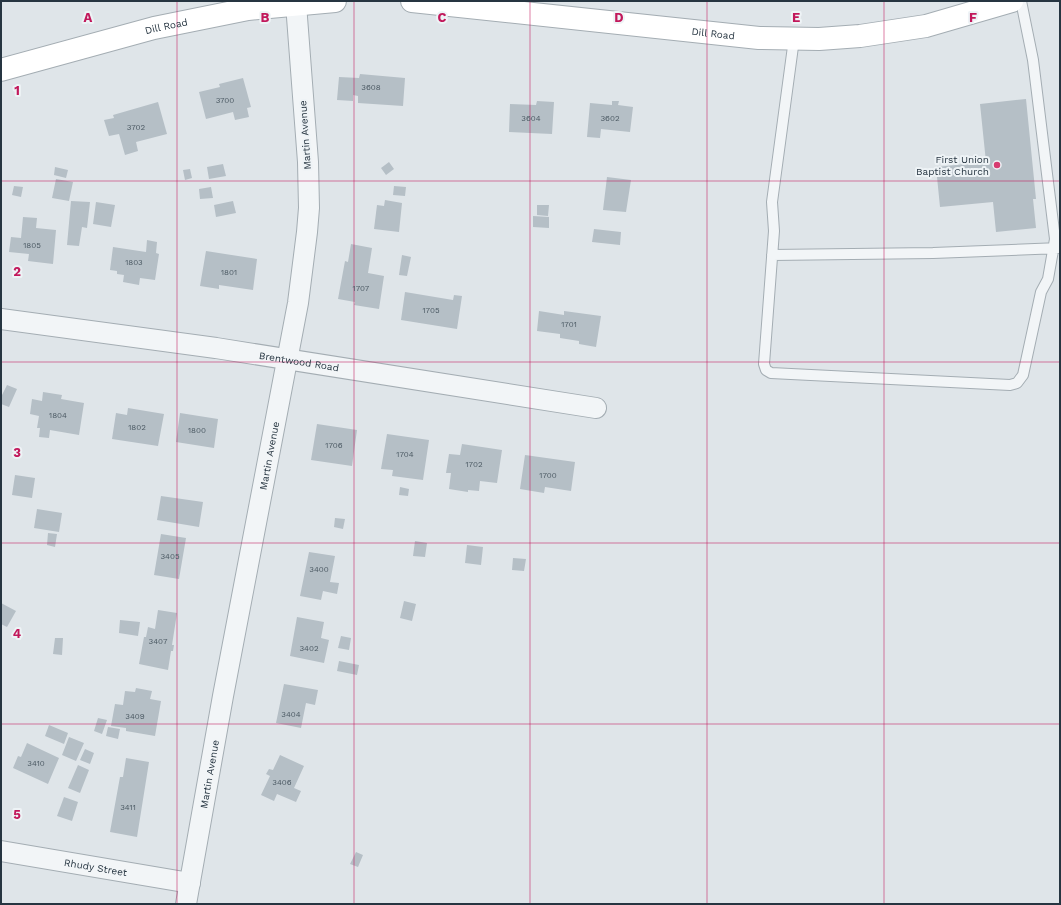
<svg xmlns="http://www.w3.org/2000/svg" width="1061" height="905" font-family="'Work Sans',sans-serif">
	<rect width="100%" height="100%" fill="#dfe5e9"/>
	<path fill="#b5bfc6" d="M 360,74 L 405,78 L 403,106 L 358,103 L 358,96 L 353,95 L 353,101 L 337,100 L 339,77 L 359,78 Z
		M 243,78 L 251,107 L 247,108 L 249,117 L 235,120 L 233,112 L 206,119 L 199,92 L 220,87 L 219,84 Z
		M 1026,99 L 1036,199 L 1033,199 L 1036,228 L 996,232 L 993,202 L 940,207 L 936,167 L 986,162 L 980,104 Z
		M 537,101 L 554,102 L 552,134 L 509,132 L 510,104 L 536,105 Z
		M 612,101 L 619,101 L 618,105 L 633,107 L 630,132 L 601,129 L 600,138 L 587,137 L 590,103 L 612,105 Z
		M 158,102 L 167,134 L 136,142 L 138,151 L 125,155 L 119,134 L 109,136 L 104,120 L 114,118 L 113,115 Z
		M 389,162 L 394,169 L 386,175 L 381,168 Z
		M 223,164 L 226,176 L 209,179 L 207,167 Z
		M 55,167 L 68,170 L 66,178 L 54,175 Z
		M 190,169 L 192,178 L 185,180 L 183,170 Z
		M 607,177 L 631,180 L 626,212 L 603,210 Z
		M 56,179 L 73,182 L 69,201 L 52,198 Z
		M 14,186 L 23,187 L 21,197 L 12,195 Z
		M 394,186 L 406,187 L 405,196 L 393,195 Z
		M 211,187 L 213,198 L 200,199 L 199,189 Z
		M 385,200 L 402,203 L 399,232 L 374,229 L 377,205 L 384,206 Z
		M 71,201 L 90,202 L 87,228 L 82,227 L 79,246 L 67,245 Z
		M 233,201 L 236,213 L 216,217 L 214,205 Z
		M 96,202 L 115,205 L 111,227 L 93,224 Z
		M 537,205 L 549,205 L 548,216 L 537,215 Z
		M 533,216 L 549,217 L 549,228 L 533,227 Z
		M 23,217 L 37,218 L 36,228 L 56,230 L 53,264 L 28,261 L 29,254 L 9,252 L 11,237 L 21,238 Z
		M 594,229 L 621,232 L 620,245 L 592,242 Z
		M 147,240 L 157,242 L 156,253 L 159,254 L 155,280 L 140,278 L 139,285 L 123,282 L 124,275 L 117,274 L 117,271 L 110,270 L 113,247 L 146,252 Z
		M 351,244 L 372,248 L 368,273 L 384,276 L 379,309 L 354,305 L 355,302 L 338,299 L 345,261 L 348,262 Z
		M 206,251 L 257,259 L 253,290 L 219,285 L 219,289 L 200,286 Z
		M 402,255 L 411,257 L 407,276 L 399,275 Z
		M 405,292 L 453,300 L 454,295 L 462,296 L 457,329 L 401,320 Z
		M 539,311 L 564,315 L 564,311 L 601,316 L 596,347 L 579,344 L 579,341 L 560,338 L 560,334 L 537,331 Z
		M 7,385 L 17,389 L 9,407 L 1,404 L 1,397 Z
		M 43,392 L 62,395 L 61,399 L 84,403 L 79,435 L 50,430 L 49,438 L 39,437 L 40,428 L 37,428 L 39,416 L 30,414 L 32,399 L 42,401 Z
		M 128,408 L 164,414 L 158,446 L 112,439 L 116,413 L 127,415 Z
		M 180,413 L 218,419 L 214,448 L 176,442 Z
		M 317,424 L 357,430 L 352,466 L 311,460 Z
		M 387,434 L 429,440 L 423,480 L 392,476 L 393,470 L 381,469 Z
		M 462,444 L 502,450 L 497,483 L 480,481 L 479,491 L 468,490 L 468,492 L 449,489 L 451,473 L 446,473 L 449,454 L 460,455 Z
		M 525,455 L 575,462 L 571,491 L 545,487 L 544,493 L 520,489 Z
		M 15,475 L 35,478 L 32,498 L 12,495 Z
		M 400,487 L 409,489 L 408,496 L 399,495 Z
		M 161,496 L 203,502 L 199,527 L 157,520 Z
		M 37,509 L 62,513 L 59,532 L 34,528 Z
		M 335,518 L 345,519 L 343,529 L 334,527 Z
		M 48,533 L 57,534 L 55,547 L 47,545 Z
		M 161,534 L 186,538 L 179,579 L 154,575 Z
		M 415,541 L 427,543 L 425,557 L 413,556 Z
		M 467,545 L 483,547 L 481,565 L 465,563 Z
		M 309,552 L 335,556 L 330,582 L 339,583 L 337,594 L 323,591 L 321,600 L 300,596 Z
		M 513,558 L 526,559 L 524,571 L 512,570 Z
		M 404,601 L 416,604 L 412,621 L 400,618 Z
		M 1,603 L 16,611 L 7,627 L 1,624 Z
		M 158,610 L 177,613 L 172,645 L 174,645 L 173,651 L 171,651 L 168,670 L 139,664 L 144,637 L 146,637 L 148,627 L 155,629 Z
		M 297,617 L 324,622 L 321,638 L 329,640 L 324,663 L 290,656 Z
		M 120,620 L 140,622 L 138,636 L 119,633 Z
		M 341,636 L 351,638 L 349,650 L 338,648 Z
		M 55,638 L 63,638 L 62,655 L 53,654 Z
		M 339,661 L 359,665 L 357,675 L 337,671 Z
		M 284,684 L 318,690 L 315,705 L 306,703 L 301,728 L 276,723 Z
		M 136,688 L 152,691 L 150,699 L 161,701 L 155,736 L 126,731 L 126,728 L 111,726 L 115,704 L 123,705 L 125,691 L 135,692 Z
		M 98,718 L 107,720 L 102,734 L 94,731 Z
		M 49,725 L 68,733 L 64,744 L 45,736 Z
		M 108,727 L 120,729 L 118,739 L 106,736 Z
		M 69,737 L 84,743 L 76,761 L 62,755 Z
		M 27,743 L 59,758 L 48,784 L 13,768 L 18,756 L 21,757 Z
		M 85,749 L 94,753 L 90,764 L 80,760 Z
		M 280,755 L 304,766 L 294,788 L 301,791 L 296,802 L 277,794 L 274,801 L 261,795 L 270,776 L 266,774 L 269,769 L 273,770 Z
		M 126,758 L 149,762 L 137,837 L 110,832 L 120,777 L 123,777 Z
		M 78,765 L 89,770 L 80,793 L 68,788 Z
		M 64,797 L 78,802 L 72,821 L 57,816 Z
		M 356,852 L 363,855 L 358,867 L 350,864 Z"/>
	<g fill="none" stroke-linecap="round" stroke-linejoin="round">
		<g stroke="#a4adb3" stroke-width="12">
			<path id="lane" d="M 794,39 L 772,202 L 774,231 L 764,364 L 766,370 L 771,373 L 1010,385 L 1017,383 L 1023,375 L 1041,292 L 1048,279 L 1055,239 L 1033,60 L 1021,1
				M 772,255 L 933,253 L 1060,248"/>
		</g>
		<g stroke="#a4adb3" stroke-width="22">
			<g id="street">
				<path id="s1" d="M 1,319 L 216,348 L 596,408"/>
				<path id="s2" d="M 1,851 L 190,883"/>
				<path id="s3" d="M 186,904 L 223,696 L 298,303 L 307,232 L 309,208 L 308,162 L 296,4"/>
			</g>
		</g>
		<g stroke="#a4adb3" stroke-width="24">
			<g id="secondary">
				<path id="s4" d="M 412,1 L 759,38 L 819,39 L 860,36 L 926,26 L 1012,1"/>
				<path id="s5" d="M 1,70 L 154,28 L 248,9 L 335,1"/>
			</g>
		</g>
		<use href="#lane" stroke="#f2f5f7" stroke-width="10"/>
		<use href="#street" stroke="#f2f5f7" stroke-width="20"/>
		<use href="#secondary" stroke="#fff" stroke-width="22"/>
	</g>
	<path fill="none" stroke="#c2185b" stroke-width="1" stroke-opacity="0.55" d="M 177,1 L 177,904M 354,1 L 354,904M 530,1 L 530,904M 707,1 L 707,904M 884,1 L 884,904M 1,181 L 1060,181M 1,362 L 1060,362M 1,543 L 1060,543M 1,724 L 1060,724"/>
	<circle fill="#d73b70" stroke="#eef3f6" stroke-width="1.5" cx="997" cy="165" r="4"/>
	<g text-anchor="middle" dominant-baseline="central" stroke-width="4" stroke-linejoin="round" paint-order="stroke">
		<g font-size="8" fill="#4a5862">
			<text x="371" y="87">3608</text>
			<text x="225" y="100">3700</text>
			<text x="531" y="118">3604</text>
			<text x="610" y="118">3602</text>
			<text x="136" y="127">3702</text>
			<text x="32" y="245">1805</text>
			<text x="134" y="262">1803</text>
			<text x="229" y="272">1801</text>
			<text x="361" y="288">1707</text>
			<text x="431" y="310">1705</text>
			<text x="569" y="324">1701</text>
			<text x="58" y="415">1804</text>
			<text x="137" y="427">1802</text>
			<text x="197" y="430">1800</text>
			<text x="334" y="445">1706</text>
			<text x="405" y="454">1704</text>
			<text x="474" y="464">1702</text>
			<text x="548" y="475">1700</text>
			<text x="170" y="556">3405</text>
			<text x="319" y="569">3400</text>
			<text x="158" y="641">3407</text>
			<text x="309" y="648">3402</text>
			<text x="291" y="714">3404</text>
			<text x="135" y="716">3409</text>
			<text x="36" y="763">3410</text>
			<text x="282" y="782">3406</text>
			<text x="128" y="807">3411</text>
		</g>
		<g font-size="10" fill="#263541" stroke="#eef3f6">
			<text stroke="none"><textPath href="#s5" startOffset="171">Dill Road</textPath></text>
			<text stroke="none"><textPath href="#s4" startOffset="303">Dill Road</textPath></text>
			<text transform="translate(305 135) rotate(-94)">Martin Avenue</text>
			<text stroke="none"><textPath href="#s1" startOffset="301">Brentwood Road</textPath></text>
			<text stroke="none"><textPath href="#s3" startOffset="456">Martin Avenue</textPath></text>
			<text stroke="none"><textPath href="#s3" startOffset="132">Martin Avenue</textPath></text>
			<text stroke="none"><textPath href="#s2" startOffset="96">Rhudy Street</textPath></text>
		</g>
		<g font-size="10" fill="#263541" stroke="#eef3f6" text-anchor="end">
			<text x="989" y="159">First Union<tspan x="989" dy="12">Baptist Church</tspan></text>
		</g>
	</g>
	<g font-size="13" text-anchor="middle" font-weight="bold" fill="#c2185b" stroke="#eef3f6" stroke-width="4" stroke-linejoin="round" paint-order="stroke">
		<text x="88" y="22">A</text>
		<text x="265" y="22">B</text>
		<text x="442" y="22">C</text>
		<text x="619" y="22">D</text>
		<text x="796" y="22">E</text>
		<text x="973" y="22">F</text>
		<text x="17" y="95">1</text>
		<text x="17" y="276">2</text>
		<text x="17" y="457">3</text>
		<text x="17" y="638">4</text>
		<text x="17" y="819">5</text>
	</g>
	<rect width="1061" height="905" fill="none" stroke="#263541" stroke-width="4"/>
</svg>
